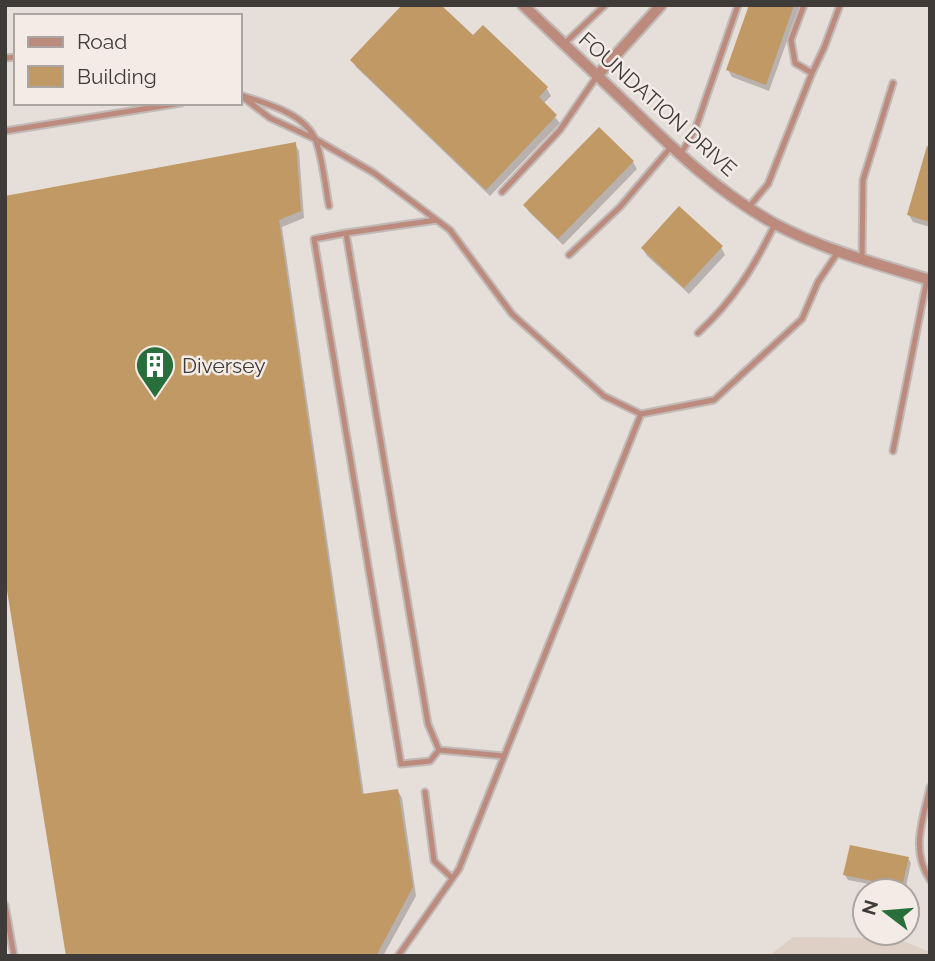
<svg xmlns="http://www.w3.org/2000/svg" width="935" height="961" font-family="Raleway,sans-serif">
	<rect width="100%" height="100%" fill="#e6ded9"/>
	<path fill="#dfd0c6" d="M 793,937 L 896,938 L 930,952 L 930,956 L 769,956 Z"/>
	<path fill="#0003" d="M 751,5 L 800,5 L 769,91 L 732,77 L 728,70 Z
		M 483,27 L 547,89 L 551,96 L 543,104 L 560,123 L 490,196 L 356,67 L 352,60 L 473,38 Z
		M 930,142 L 930,227 L 913,222 L 909,215 Z
		M 295,144 L 299,151 L 304,218 L 282,227 L 364,795 L 398,791 L 402,798 L 416,896 L 383,956 L 68,956 Z
		M 633,162 L 637,169 L 563,245 L 529,212 L 525,205 Z
		M 721,247 L 725,255 L 689,294 L 647,256 L 643,249 Z
		M 908,858 L 911,863 L 905,891 L 848,880 L 845,875 Z"/>
	<path fill="#c09965" d="M 402,5 L 441,5 L 473,35 L 483,25 L 548,87 L 539,97 L 557,115 L 486,190 L 350,60 Z
		M 749,5 L 794,5 L 766,85 L 726,70 Z
		M 599,127 L 634,161 L 558,239 L 523,205 Z
		M 296,142 L 301,211 L 279,220 L 362,794 L 398,789 L 413,887 L 376,956 L 66,956 L 5,578 L 5,196 Z
		M 927,146 L 930,147 L 930,222 L 907,215 Z
		M 679,206 L 723,246 L 684,288 L 641,248 Z
		M 850,845 L 909,857 L 902,887 L 843,875 Z"/>
	<g fill="none" stroke-linecap="round" stroke-linejoin="round">
		<g stroke="#c1bab6" stroke-width="9">
			<path id="service" d="M 804,5 L 791,40 L 795,63 L 812,73
				M 564,44 L 605,5
				M 5,58 L 16,57
				M 240,95 L 270,118 L 315,139 L 374,173 L 450,230 L 512,314 L 604,396 L 641,414
				M 243,96 C 268,104 306,114 316,141 C 323,161 325,185 329,206
				M 5,131 L 181,103
				M 680,155 L 695,130 L 738,5
				M 502,192 L 560,130 L 597,76
				M 748,208 L 768,184 L 812,73 L 824,48 L 840,5
				M 437,220 L 346,233 L 428,724 L 439,750 L 504,756
				M 346,233 L 314,239 L 401,764 L 430,761 L 439,750
				M 569,255 L 620,207 L 671,147
				M 862,259 L 863,180 L 893,83
				M 698,333 C 734,300 754,267 775,224
				M 893,451 L 927,279
				M 930,787 C 923,820 910,850 930,880
				M 425,792 L 434,861 L 452,878
				M 5,905 L 14,956
				M 398,956 L 459,869 L 641,414 L 714,400 L 802,319 L 818,282 L 838,252"/>
		</g>
		<g stroke="#c1bab6" stroke-width="14">
			<path id="minor" d="M 523,5 C 558,38 592,71 627,104 C 673,149 719,193 775,224 C 824,250 877,264 930,280
				M 597,76 L 661,5"/>
		</g>
		<use href="#service" stroke="#bd8b7e" stroke-width="5"/>
		<use href="#minor" stroke="#bd8b7e" stroke-width="10"/>
	</g>
	<defs>
		<g id="building-pin" transform="scale(2.0125)"><path d="M0 17L-7.5 6A9.5 9.5 0 1 1 7.5 6Z" fill="#286f3c" stroke="#f4ebe6"/><path d="M-4-6H4V6H1V3H-1V6H-4ZM-2.5-4.3h1.7v1.8h-1.7ZM.8-4.3h1.7v1.8H.8ZM-2.5-1h1.7V.8h-1.7ZM.8-1h1.7V.8H.8Z" fill="#fff"/></g>
	</defs>
	<g fill-rule="evenodd">
		<use href="#building-pin" x="155" y="365"/>
	</g>
	<g text-anchor="middle" dominant-baseline="central" stroke-width="5" stroke-linejoin="round" paint-order="stroke">
		<g font-size="21" fill="#3e3b39" stroke="#f4ebe6">
			<text transform="translate(658 104) rotate(42)">FOUNDATION DRIVE</text>
		</g>
		<g font-size="21" fill="#3e3b39" stroke="#f4ebe6" text-anchor="start">
			<text x="182" y="365">Diversey</text>
		</g>
	</g>
	<rect width="935" height="961" fill="none" stroke="#3e3b39" stroke-width="14"/>
	<rect x="14" y="14" width="228" height="91" fill="#f4ebe6" stroke="#aba5a1" stroke-width="2"/>
	<rect x="28" y="37" width="35" height="10" fill="#bd8b7e" stroke="#aba5a1" stroke-width="2"/>
	<text x="77" y="49" font-size="21" fill="#3e3b39">Road</text>
	<rect x="28" y="66" width="35" height="21" fill="#c09965" stroke="#aba5a1" stroke-width="2"/>
	<text x="77" y="84" font-size="21" fill="#3e3b39">Building</text>
	<g transform="translate(886 912) rotate(286)"><circle r="33" fill="#f4ebe6" stroke="#aba5a1" stroke-width="2"/>
	<path d="M0-5L12 26L0 18L-12 26Z" fill="#286f3c"/>
	<text y="-10" font-size="19" font-weight="bold" text-anchor="middle" fill="#3e3b39">N</text>
	</g>
</svg>
